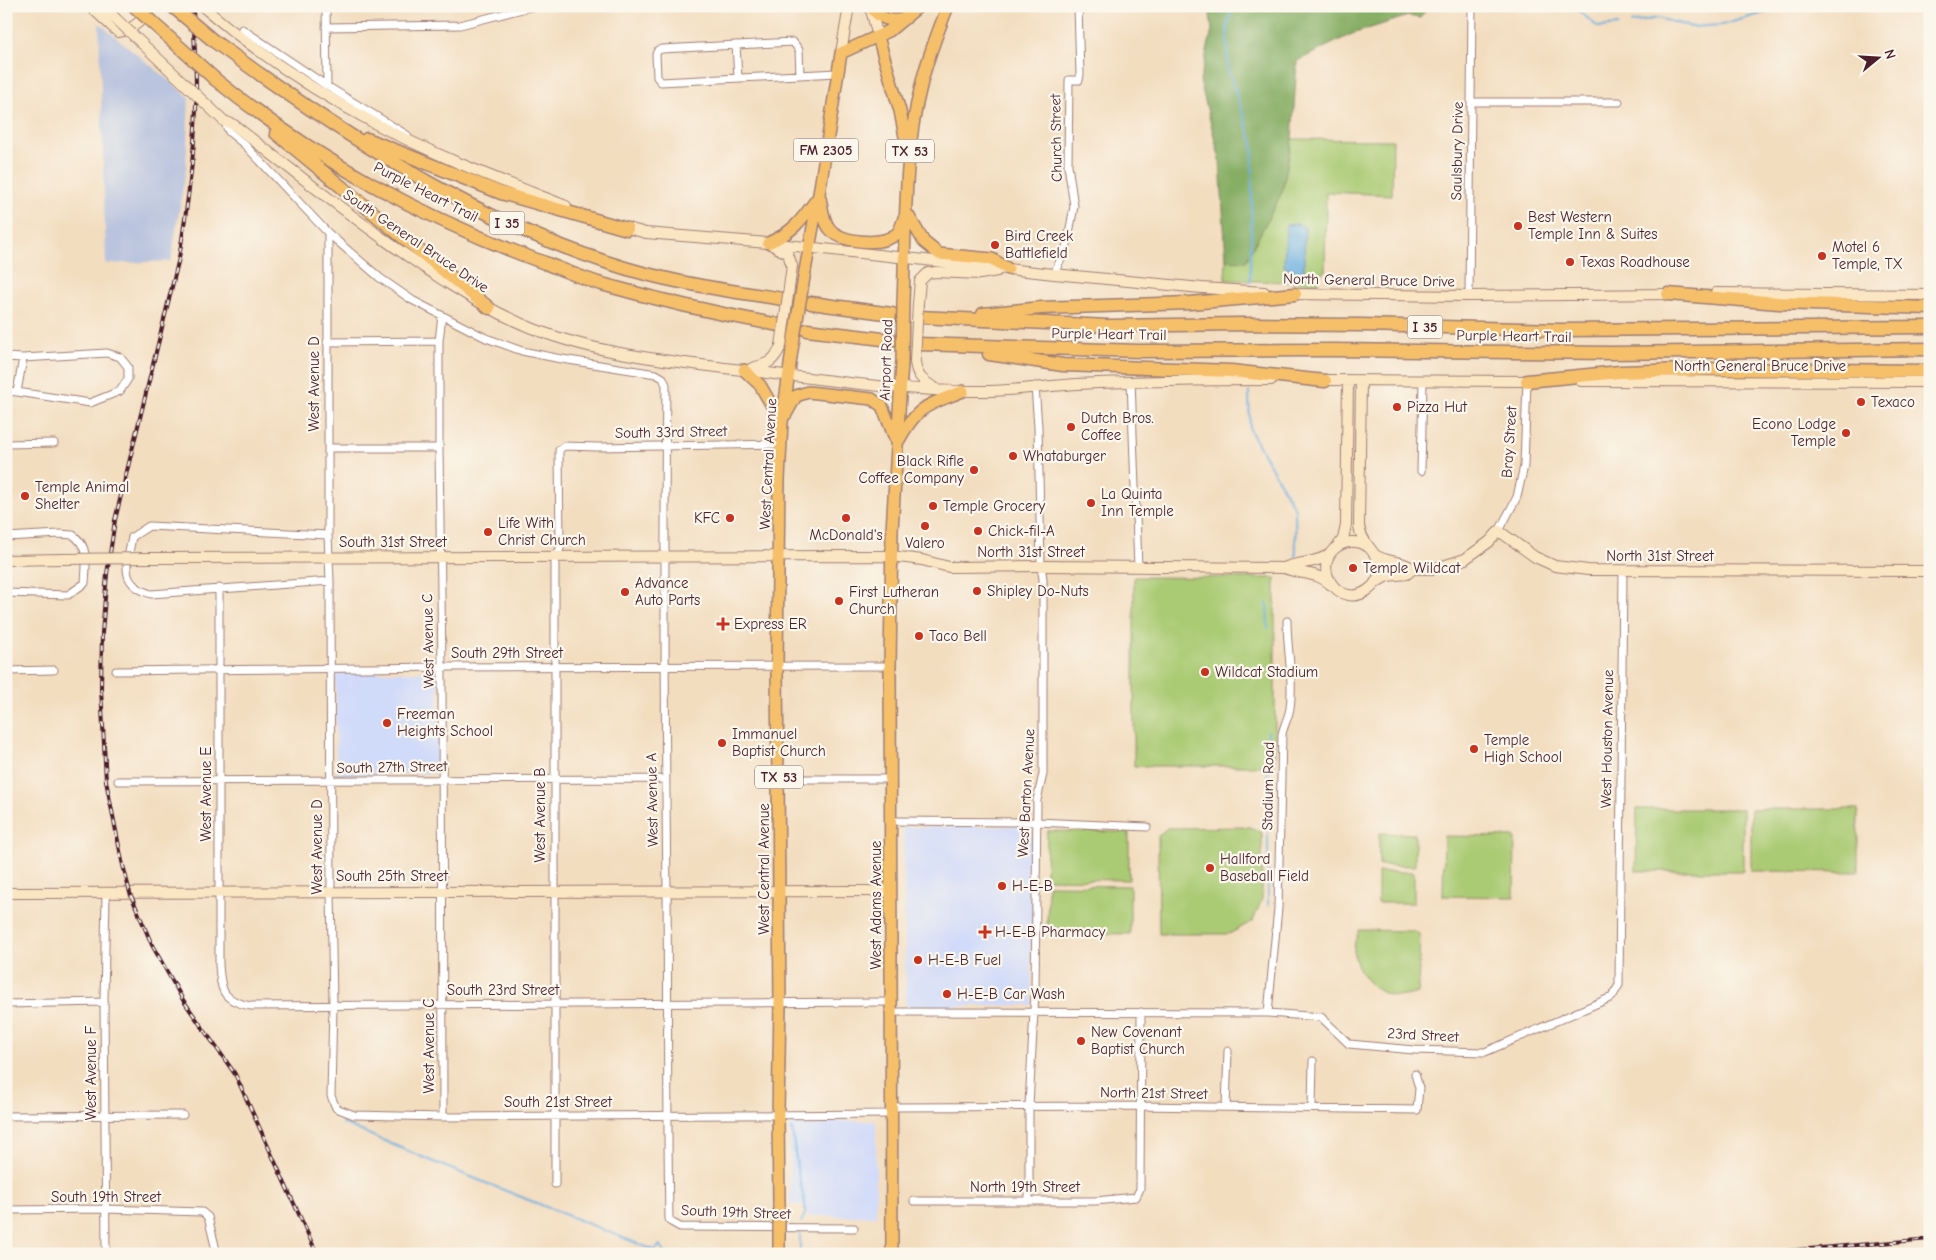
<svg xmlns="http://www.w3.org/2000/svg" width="1936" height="1260" font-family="'Comic Neue',sans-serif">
	<rect width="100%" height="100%" fill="#fbf7ec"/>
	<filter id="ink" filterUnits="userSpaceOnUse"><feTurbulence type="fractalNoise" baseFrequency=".02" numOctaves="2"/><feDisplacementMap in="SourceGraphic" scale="10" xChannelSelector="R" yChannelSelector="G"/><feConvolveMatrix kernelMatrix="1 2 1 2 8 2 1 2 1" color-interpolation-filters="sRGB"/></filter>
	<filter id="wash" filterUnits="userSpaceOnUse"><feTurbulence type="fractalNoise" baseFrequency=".0096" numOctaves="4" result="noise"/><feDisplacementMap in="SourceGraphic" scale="20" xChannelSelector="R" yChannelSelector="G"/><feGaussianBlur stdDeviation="1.12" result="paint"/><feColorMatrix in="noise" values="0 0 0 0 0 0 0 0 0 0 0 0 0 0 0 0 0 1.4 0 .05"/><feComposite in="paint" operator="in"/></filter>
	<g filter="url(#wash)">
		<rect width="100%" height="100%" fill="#f3ddbf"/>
		<path fill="#d0daf9" d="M 338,672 L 434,672 L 438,675 L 439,773 L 339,775 L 336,772 L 336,675 Z
			M 1032,826 L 1034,916 L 1031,928 L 1032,1005 L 906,1007 L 903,827 Z
			M 790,1121 L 876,1121 L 876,1216 L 807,1216 L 806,1205 L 790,1205 Z"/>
		<path fill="#bac4de" d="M 99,23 L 189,97 L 186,168 L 171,261 L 106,264 Z"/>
		<path fill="#aaca73" stroke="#7a744f" d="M 1292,139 L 1393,140 L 1392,195 L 1326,192 L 1325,271 L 1319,274 L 1318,283 L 1225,280 L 1226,260 L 1246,260 L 1282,192 Z
			M 1134,577 L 1275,578 L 1275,766 L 1134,766 Z
			M 1637,809 L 1743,809 L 1743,871 L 1636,871 Z
			M 1751,809 L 1858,809 L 1858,872 L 1751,871 Z
			M 1250,827 L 1262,833 L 1262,899 L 1253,921 L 1229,934 L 1159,934 L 1158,836 L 1167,828 Z
			M 1047,831 L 1129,832 L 1129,880 L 1046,879 Z
			M 1379,833 L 1415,834 L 1415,866 L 1379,865 Z
			M 1444,836 L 1515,837 L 1514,897 L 1443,896 Z
			M 1378,872 L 1414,872 L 1414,903 L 1378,903 Z
			M 1048,885 L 1130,886 L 1130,934 L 1047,933 Z
			M 1359,930 L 1415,931 L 1420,935 L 1418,993 C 1410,995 1402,997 1394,996 C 1373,993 1354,970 1354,949 C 1354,943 1357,936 1359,930 Z"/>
		<path fill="#87ae65" stroke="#686648" d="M 1209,6 L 1429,6 L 1420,18 L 1408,16 L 1352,34 L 1297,61 L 1292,139 L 1282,192 L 1246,261 L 1226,260 L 1220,160 L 1200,81 L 1212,30 Z"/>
		<path fill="#69aedf" stroke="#5a6685" d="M 1297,224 L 1304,226 L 1305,228 L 1304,269 L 1301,272 L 1285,268 L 1284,265 L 1286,225 Z"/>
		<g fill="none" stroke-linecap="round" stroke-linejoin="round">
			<path stroke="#69aedf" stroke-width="2" d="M 1232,6 L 1227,27 L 1228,69 L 1253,144 L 1250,283
				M 1573,6 L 1598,27 L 1618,25
				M 1631,23 L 1658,18 L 1692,27 L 1722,25 L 1788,6
				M 1249,392 L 1250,430 L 1295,509 L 1296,557
				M 1267,603 L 1268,628
				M 1268,731 L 1268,906
				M 344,1118 L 342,1123 L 441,1165 L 654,1250
				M 792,1129 L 797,1168 L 805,1204 L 805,1214 L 801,1222
				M 652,1254 L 660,1245 L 666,1254
				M 800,1254 L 800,1233"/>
		</g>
	</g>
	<g filter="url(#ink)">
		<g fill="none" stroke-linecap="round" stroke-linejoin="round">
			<g stroke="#9e7e75" stroke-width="9">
				<path id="street" d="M 326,6 L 327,86
					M 326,27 L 460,25 L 530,7 L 545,6
					M 242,29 L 327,86 L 407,135
					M 736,45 L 738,78
					M 800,75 L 799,50 L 793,42 L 662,49 L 658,50 L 656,54 L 657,77 L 661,82 L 837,73
					M 1471,102 L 1619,102
					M 224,121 L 229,132 L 245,145 L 328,233 L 380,278 L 412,300 L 486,338 L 522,351 L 556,358 L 656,374 L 663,378 L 666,385 C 664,554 665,723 667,892 C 668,1001 667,1110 669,1219 L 671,1222 L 680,1227 L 854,1228
					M 328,233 L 328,535 L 330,581 L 331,892 L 333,1005 L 331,1096 L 336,1108 L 354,1115 L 443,1117 L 891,1114
					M 1054,274 L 1067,245 L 1074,206 L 1068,165 L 1069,80 L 1079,80 L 1080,75 L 1078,6
					M 1469,296 L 1472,6
					M 442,316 L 439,341 L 439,448 L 442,667 L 443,1117
					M 327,342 L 439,341
					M 6,357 L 23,358 L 107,353 L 120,357 L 128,367 L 128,379 L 120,391 L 90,403 L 17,392
					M 1131,381 L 1138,567
					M 6,391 L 17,392 L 23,358
					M 6,444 L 54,443
					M 328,448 L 439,448
					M 1421,471 L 1423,381
					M 1499,531 L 1517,497 L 1524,466 L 1527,381
					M 328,535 L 149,526 L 132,537 C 127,565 118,583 151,594 L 330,581
					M 6,537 L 60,534 L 73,535 C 90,547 86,565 85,583 L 68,595 L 6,593
					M 219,588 L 219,965 C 221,992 223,1001 251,1006 L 890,1002
					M 6,671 L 54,670
					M 116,671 L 442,667 L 890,666
					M 779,779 L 891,779
					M 118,781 L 665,779
					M 891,821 L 1037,822 L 1147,827
					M 6,1004 L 104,1002
					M 890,1012 L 1268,1013 L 1321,1017 L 1349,1044 L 1414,1050 L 1485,1052 L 1612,997 L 1619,985 L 1623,571
					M 1268,1013 L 1278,908 L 1282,734 C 1284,725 1289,716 1290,708 C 1294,679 1287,650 1287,621
					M 891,1107 L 1139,1106 L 1417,1110 L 1419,1088 L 1415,1074
					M 1226,1107 L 1228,1051
					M 1312,1108 L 1313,1061
					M 6,1116 L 183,1115
					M 555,1184 L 555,557 L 560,549 L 559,450 L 564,446 L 598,447 L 782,444
					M 1029,1200 L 1029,1106 L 1035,992 L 1037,800 L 1043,774 L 1043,579 L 1041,566 L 1038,427 L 1035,386
					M 914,1201 L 1095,1201 L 1136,1197 L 1140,1189 L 1141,1012
					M 6,1210 L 105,1209 L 202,1212 L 208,1217 L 217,1254
					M 106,1254 L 104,1002 L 106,893"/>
			</g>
			<g stroke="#9e7e75" stroke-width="12">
				<path id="secondary" d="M 90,6 L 118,32 C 134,30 144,18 152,6
					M 104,6 L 115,18
					M 202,6 C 256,52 315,92 378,125 C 438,157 503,181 566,206
					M 870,6 L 878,37
					M 841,53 L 849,6
					M 224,121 L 234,125 C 285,165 336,205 389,243 C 433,274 473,302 522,324 C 588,353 662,360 733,369 C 816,378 899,392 982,391 C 1014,391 1045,386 1077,384 C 1141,381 1206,380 1271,380
					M 620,226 L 646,233 L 768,243 L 1054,274 L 1202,288 L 1264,292
					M 772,245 L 788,254 L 792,266
					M 1716,293 L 1930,295
					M 1288,294 L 1469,296 L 1674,294
					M 918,303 L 920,281 L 928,273 L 936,272 L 980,274 L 997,271
					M 915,361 C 916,376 923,381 935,388
					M 752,368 C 769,364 774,361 781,346
					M 1318,380 L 1534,381
					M 1361,381 L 1359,526 C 1361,545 1380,552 1379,570 C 1379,578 1375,585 1368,590 C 1339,611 1309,565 1338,546 C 1348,540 1359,541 1368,547
					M 1581,381 L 1930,382
					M 1337,547 L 1343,539 L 1346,525 L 1348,381
					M 1375,555 C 1387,563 1403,560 1413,569
					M 149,558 L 891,556 L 922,560 L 949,567 L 1041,566 L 1284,568 C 1301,575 1317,571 1331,585
					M 6,560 L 62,559
					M 1284,568 C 1300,561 1316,564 1330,554
					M 1375,583 L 1387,576 L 1407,574 L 1413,569 L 1433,569 L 1465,559 L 1489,542 L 1499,531 L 1535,557 L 1555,566 L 1588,570 L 1930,571
					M 6,893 L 890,891"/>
			</g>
			<g stroke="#9e7e75" stroke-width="14">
				<path id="primary" d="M 870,6 C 879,19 892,23 906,18
					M 878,37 L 900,111 L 907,147
					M 820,198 C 822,207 823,220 829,228 C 841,243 880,246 895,235 C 900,232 902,224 904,218
					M 908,215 L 924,242 L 939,254 L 992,259 L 1008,269
					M 768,243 C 792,233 801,221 816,200
					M 805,271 L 819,194 L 841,53 L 889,31 L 919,6
					M 903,302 C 906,230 903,156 921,86 C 927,58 938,32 948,6
					M 744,370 L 760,385 L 782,423
					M 786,414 L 796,396 L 808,392 L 872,399 L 882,406 L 895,438
					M 899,440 C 918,405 928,405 963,391
					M 779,1204 L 778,1115 L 780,1003 L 777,667 L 779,479 L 782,423 L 792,350
					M 892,1254 L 890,666 L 892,531 L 902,362"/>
			</g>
			<g stroke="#9e7e75" stroke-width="15">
				<path id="highway" d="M 261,75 C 369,151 482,222 609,263 C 665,282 725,290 783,299
					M 216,80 C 312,158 429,221 545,263 C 563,270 580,277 598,283 C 658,300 718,314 779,325
					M 276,133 L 489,308
					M 367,139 L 501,193 L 627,229
					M 1668,294 L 1779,303 L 1930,308
					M 811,303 L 892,314
					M 983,314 L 1041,308 L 1190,303 L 1295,294
					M 920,317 L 1108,326 L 1240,324 L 1362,325 L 1561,330 L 1930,327
					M 807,330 L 891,340
					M 918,344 L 1139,351 L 1332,350 L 1612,353 L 1930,349
					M 989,354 L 1063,365 L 1231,371 L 1325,381
					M 1527,381 L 1620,372 L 1718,369 L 1930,371"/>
			</g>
			<use href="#street" stroke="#fff" stroke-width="7"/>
			<use href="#secondary" stroke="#fbe6c4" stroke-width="10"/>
			<use href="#primary" stroke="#f6c06b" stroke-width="11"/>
			<use href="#highway" stroke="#f6c06b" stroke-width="12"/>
			<g stroke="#4a1f2b" stroke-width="4">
				<path id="rail" d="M 193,6 C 194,41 197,75 196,110 C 194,159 187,209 179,258 L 115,520 L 107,574 L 102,633 L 101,689 L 106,781 L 122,861 L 130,893 L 152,945 L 183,1000 L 235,1074 L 317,1254
					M 1749,1254 L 1930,1239"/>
			</g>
			<use href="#rail" stroke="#fbf7ec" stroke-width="2" stroke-dasharray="5.5" stroke-linecap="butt"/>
			<g stroke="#9e7e75" stroke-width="12" stroke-linecap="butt">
				<path id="secondary-bridge" d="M 115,18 L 224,121
					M 781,346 L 792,266
					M 915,361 L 918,303
					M 62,559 L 149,558"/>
			</g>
			<g stroke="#9e7e75" stroke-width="14" stroke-linecap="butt">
				<path id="primary-bridge" d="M 792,350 L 805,271
					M 902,362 L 903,302
					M 779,1254 L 779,1204"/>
			</g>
			<g stroke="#9e7e75" stroke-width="15" stroke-linecap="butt">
				<path id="highway-bridge" d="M 134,6 L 216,80
					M 172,6 L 215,42 L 261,75"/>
			</g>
			<use href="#secondary-bridge" stroke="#fbe6c4" stroke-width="10"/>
			<use href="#primary-bridge" stroke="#f6c06b" stroke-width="11"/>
			<use href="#highway-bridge" stroke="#f6c06b" stroke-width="12"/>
		</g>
	</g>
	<g fill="#c8321e" stroke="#fbf7ec" stroke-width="2">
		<circle cx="1518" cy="226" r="5"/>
		<circle cx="995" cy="245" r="5"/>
		<circle cx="1822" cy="256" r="5"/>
		<circle cx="1570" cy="262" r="5"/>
		<circle cx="1861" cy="402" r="5"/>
		<circle cx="1397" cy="407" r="5"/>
		<circle cx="1071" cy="427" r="5"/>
		<circle cx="1846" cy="433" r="5"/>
		<circle cx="1013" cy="456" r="5"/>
		<circle cx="974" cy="470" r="5"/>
		<circle cx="25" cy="496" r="5"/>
		<circle cx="1091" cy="503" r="5"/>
		<circle cx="933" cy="506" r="5"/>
		<circle cx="730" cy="518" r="5"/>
		<circle cx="846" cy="518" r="5"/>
		<circle cx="925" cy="526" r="5"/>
		<circle cx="978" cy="531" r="5"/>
		<circle cx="488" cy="532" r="5"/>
		<circle cx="1353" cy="568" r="5"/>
		<circle cx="977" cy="591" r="5"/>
		<circle cx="625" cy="592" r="5"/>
		<circle cx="839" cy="601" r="5"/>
		<path d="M720.5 616.5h5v5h5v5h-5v5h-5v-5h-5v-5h5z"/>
		<circle cx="919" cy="636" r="5"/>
		<circle cx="1205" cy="672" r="5"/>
		<circle cx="387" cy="723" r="5"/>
		<circle cx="722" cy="743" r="5"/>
		<circle cx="1474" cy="749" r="5"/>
		<circle cx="1210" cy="868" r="5"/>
		<circle cx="1002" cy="886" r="5"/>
		<path d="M982.5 924.5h5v5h5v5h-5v5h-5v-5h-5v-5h5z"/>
		<circle cx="918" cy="960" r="5"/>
		<circle cx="947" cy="994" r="5"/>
		<circle cx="1081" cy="1041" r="5"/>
	</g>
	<g text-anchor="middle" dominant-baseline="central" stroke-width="4.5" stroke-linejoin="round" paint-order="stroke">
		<g fill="#fbf7ec" stroke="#7f6065" stroke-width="1">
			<rect x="793.5" y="138.5" width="65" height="23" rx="4"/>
			<rect x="886" y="139.5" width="48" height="23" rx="4"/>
			<rect x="489.5" y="211.5" width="35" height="23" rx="4"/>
			<rect x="1407.5" y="315.5" width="35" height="23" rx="4"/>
			<rect x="755" y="765.5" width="48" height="23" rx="4"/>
		</g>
		<g font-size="14" font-weight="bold" fill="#4a1f2b">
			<text x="826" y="150">FM 2305</text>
			<text x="910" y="151">TX 53</text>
			<text x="507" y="223">I 35</text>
			<text x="1425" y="327">I 35</text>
			<text x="779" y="777">TX 53</text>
		</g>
		<g font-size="15" fill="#4a1f2b" stroke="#fbf7ec">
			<text transform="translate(1056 138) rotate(-91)">Church Street</text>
			<text transform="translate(1457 151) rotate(-89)">Saulsbury Drive</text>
			<text transform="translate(426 192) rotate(27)">Purple Heart Trail</text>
			<text transform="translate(416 241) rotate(34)">South General Bruce Drive</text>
			<text transform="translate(1369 280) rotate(1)">North General Bruce Drive</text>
			<text transform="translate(1109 334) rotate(1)">Purple Heart Trail</text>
			<text transform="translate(1514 336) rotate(1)">Purple Heart Trail</text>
			<text transform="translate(886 360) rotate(-88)">Airport Road</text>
			<text x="1760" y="366">North General Bruce Drive</text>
			<text transform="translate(314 384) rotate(-90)">West Avenue D</text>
			<text transform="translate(671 432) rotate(-1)">South 33rd Street</text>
			<text transform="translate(1509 442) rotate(-86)">Bray Street</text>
			<text transform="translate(768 464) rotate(-87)">West Central Avenue</text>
			<text x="393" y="542">South 31st Street</text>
			<text x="1031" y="552">North 31st Street</text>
			<text x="1660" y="556">North 31st Street</text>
			<text transform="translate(428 641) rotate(-91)">West Avenue C</text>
			<text x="507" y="653">South 29th Street</text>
			<text transform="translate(1607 739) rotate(-89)">West Houston Avenue</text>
			<text transform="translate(392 767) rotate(-1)">South 27th Street</text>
			<text transform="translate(1268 786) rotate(-89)">Stadium Road</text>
			<text transform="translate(1026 793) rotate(-87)">West Barton Avenue</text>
			<text transform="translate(206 794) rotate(-90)">West Avenue E</text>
			<text transform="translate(652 800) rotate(-91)">West Avenue A</text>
			<text transform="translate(540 815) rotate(-90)">West Avenue B</text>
			<text transform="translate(317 847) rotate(-90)">West Avenue D</text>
			<text transform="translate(764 869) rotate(-90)">West Central Avenue</text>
			<text x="392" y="876">South 25th Street</text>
			<text transform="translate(876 905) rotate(-90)">West Adams Avenue</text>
			<text x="503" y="990">South 23rd Street</text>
			<text transform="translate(1423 1035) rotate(3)">23rd Street</text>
			<text transform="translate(429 1046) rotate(-90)">West Avenue C</text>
			<text transform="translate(91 1073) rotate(-90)">West Avenue F</text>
			<text transform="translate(1154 1093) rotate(1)">North 21st Street</text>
			<text x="558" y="1102">South 21st Street</text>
			<text x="1025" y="1187">North 19th Street</text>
			<text x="106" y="1197">South 19th Street</text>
			<text transform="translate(736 1212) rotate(2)">South 19th Street</text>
		</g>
		<g font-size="15" fill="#4a1f2b" stroke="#fbf7ec" text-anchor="start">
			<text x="1528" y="217">Best Western<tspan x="1528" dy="17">Temple Inn &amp; Suites</tspan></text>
			<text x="1005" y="236">Bird Creek<tspan x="1005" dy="17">Battlefield</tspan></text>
			<text x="1832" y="247">Motel 6<tspan x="1832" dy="17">Temple, TX</tspan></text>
			<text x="1580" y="262">Texas Roadhouse</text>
			<text x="1871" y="402">Texaco</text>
			<text x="1407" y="407">Pizza Hut</text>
			<text x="1081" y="418">Dutch Bros.<tspan x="1081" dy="17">Coffee</tspan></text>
			<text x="1836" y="424" text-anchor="end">Econo Lodge<tspan x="1836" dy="17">Temple</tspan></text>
			<text x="1023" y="456">Whataburger</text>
			<text x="964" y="461" text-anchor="end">Black Rifle<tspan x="964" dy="17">Coffee Company</tspan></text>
			<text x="35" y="487">Temple Animal<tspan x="35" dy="17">Shelter</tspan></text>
			<text x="1101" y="494">La Quinta<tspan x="1101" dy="17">Inn Temple</tspan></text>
			<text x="943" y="506">Temple Grocery</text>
			<text x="720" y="518" text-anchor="end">KFC</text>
			<text x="498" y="523">Life With<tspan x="498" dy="17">Christ Church</tspan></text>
			<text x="988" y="531">Chick-fil-A</text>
			<text x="846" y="535" text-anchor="middle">McDonald's</text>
			<text x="925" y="543" text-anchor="middle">Valero</text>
			<text x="1363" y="568">Temple Wildcat</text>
			<text x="635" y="583">Advance<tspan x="635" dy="17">Auto Parts</tspan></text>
			<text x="987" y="591">Shipley Do-Nuts</text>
			<text x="849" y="592">First Lutheran<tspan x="849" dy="17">Church</tspan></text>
			<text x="734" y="624">Express ER</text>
			<text x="929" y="636">Taco Bell</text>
			<text x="1215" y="672">Wildcat Stadium</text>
			<text x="397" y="714">Freeman<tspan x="397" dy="17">Heights School</tspan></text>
			<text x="732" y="734">Immanuel<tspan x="732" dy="17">Baptist Church</tspan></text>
			<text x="1484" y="740">Temple<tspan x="1484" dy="17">High School</tspan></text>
			<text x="1220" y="859">Hallford<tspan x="1220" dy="17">Baseball Field</tspan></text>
			<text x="1012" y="886">H-E-B</text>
			<text x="995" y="932">H-E-B Pharmacy</text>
			<text x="928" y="960">H-E-B Fuel</text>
			<text x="957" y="994">H-E-B Car Wash</text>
			<text x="1091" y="1032">New Covenant<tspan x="1091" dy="17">Baptist Church</tspan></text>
		</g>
	</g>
	<rect width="1936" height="1260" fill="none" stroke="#fbf7ec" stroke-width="25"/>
	<g transform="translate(1878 58) rotate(72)" stroke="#fbf7ec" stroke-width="4" paint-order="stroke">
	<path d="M0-4L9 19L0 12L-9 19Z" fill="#4a1f2b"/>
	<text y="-8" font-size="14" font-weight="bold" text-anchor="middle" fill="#4a1f2b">N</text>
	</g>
</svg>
